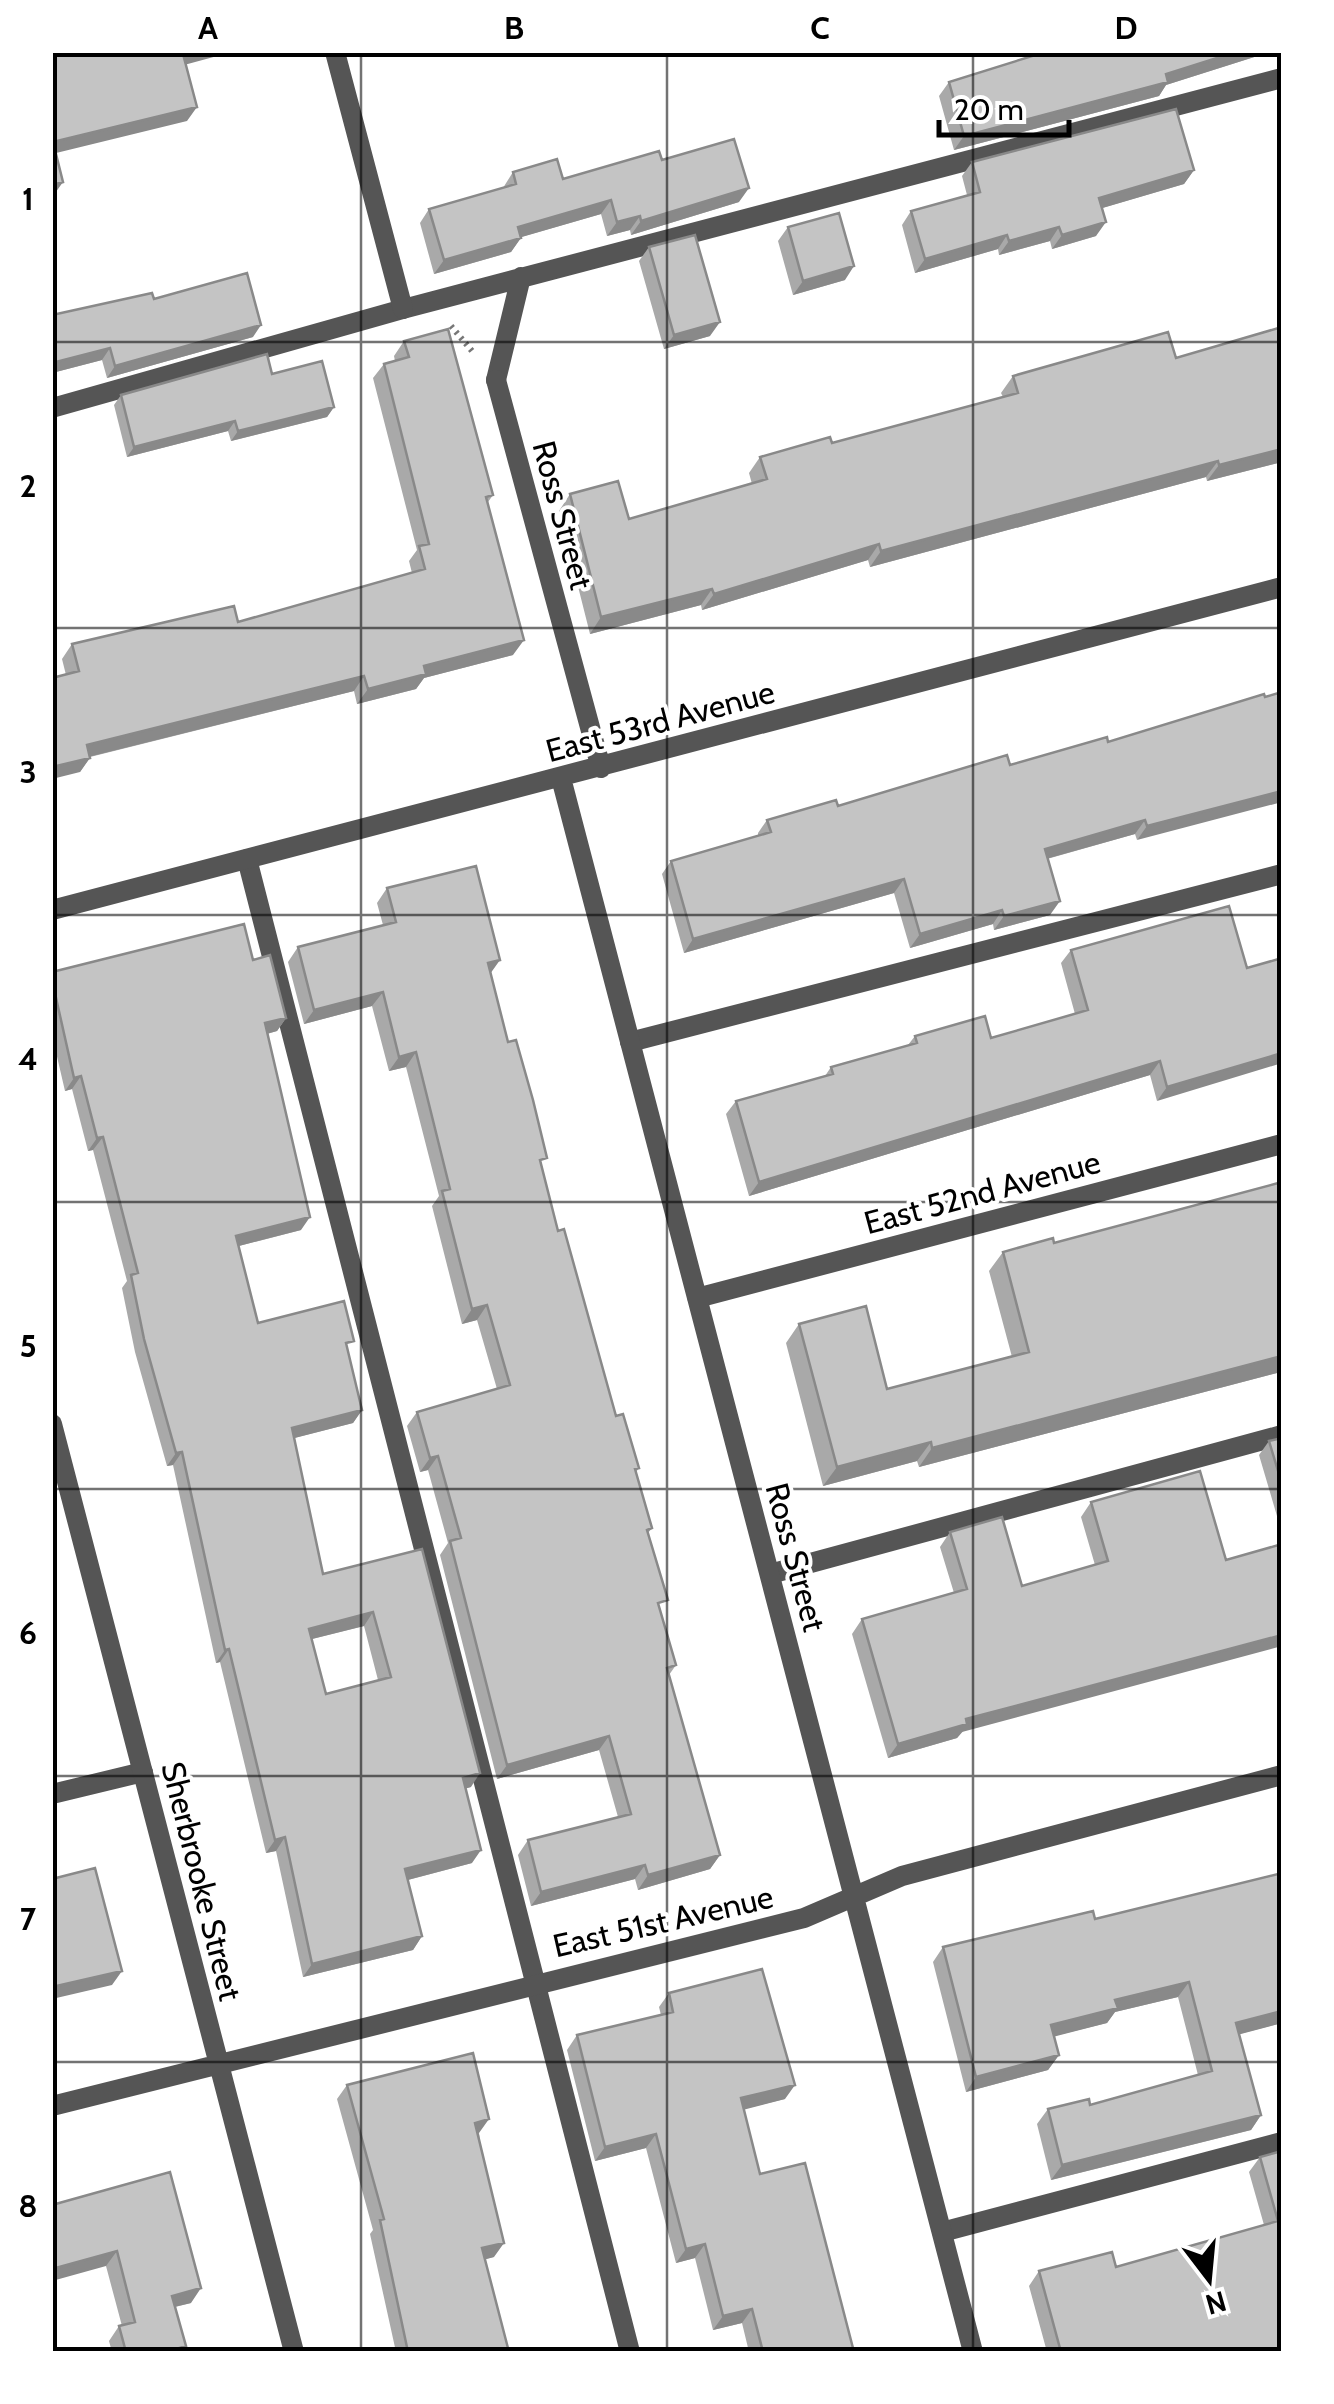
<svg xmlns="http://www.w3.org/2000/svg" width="1334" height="2404" font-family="Cabin,sans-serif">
	<rect width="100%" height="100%" fill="#fff"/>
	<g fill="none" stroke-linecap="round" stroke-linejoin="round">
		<path stroke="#777" stroke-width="6" stroke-dasharray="2.5 5" stroke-linecap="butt" d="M 451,326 L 472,351"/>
		<path stroke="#555" stroke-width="20" d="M 496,380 L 521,277
			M 52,408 L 403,309 L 1282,78
			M 247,859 L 630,2352
			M 630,1042 L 1282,874
			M 770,1574 L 1282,1435
			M 52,1794 L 143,1772
			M 942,2232 L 1282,2142"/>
		<path stroke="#555" stroke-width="20" d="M 335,52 L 403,309
			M 496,380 L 601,768
			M 561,778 L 973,2352
			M 52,910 L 1282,587
			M 697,1298 L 1282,1144
			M 52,1424 L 294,2352
			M 52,2106 L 804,1918 L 902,1876 L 1282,1775"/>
	</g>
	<path fill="#a9a9a9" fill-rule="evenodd" d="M 1045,52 L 1270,52 L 1166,85 L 1159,96 L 954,150 L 939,96 L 949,82 Z
		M 662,160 L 739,202 L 631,235 L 630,230 L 607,236 L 601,214 L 521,237 L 511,252 L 434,274 L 420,223 L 429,209 L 503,188 L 513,172 L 563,179 Z
		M 972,162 L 1194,170 L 1184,184 L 1102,208 L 1096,236 L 1052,249 L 1050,241 L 999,255 L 998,249 L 915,273 L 902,225 L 911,211 L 967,195 L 962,176 Z
		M 788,227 L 845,280 L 793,295 L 778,241 Z
		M 649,247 L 710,336 L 664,349 L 639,261 Z
		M 154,299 L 253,337 L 107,378 L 102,360 L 52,373 Z
		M 1282,327 L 1282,462 L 1207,481 L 1206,477 L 870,567 L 868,560 L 702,610 L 701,605 L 590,634 L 559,511 L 570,494 L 629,519 L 752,484 L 749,473 L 760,457 L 832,443 L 1003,397 L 1001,393 L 1013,376 L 1176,358 Z
		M 404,341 L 493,495 L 488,502 L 513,655 L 424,678 L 416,689 L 357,704 L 354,691 L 90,757 L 80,772 L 66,675 L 62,659 L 72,644 L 238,622 L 412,573 L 409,561 L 417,550 L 373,378 L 384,364 L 395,361 L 394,356 Z
		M 272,374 L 334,407 L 327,417 L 231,441 L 228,431 L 127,457 L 114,405 L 121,395 Z
		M 1264,694 L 1137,840 L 1135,834 L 1047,859 L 1050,915 L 994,930 L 993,924 L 910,948 L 894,893 L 684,953 L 662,874 L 671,861 L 758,836 L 758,833 L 767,820 L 838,806 L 1108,742 Z
		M 387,888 L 490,973 L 558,1231 L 616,1416 L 639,1468 L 636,1472 L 652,1528 L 648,1533 L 660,1611 L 676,1665 L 669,1675 L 720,1855 L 710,1869 L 638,1890 L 635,1879 L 531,1906 L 518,1855 L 528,1840 L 618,1817 L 599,1750 L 497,1779 L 440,1555 L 448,1543 L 428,1470 L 420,1472 L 407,1426 L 417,1412 L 497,1389 L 477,1320 L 462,1324 L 432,1206 L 439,1196 L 406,1067 L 389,1071 L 372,1006 L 304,1024 L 288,962 L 298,947 L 383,925 L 377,903 Z
		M 1071,950 L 1247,968 L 1282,958 L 1157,1101 L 1150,1075 L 749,1196 L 726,1114 L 736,1101 L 825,1076 L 831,1067 L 908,1045 L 915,1036 L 991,1038 L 1075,1014 L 1061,963 Z
		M 253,960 L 286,1018 L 277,1031 L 267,1034 L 301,1230 L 239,1246 L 258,1323 L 348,1349 L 362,1410 L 353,1423 L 294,1438 L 323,1574 L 422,1549 L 471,1787 L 466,1788 L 472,1863 L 408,1880 L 422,1936 L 413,1950 L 303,1977 L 276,1851 L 266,1853 L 220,1662 L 216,1663 L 173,1465 L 167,1466 L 135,1352 L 122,1288 L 127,1281 L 93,1150 L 88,1151 L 72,1089 L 65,1091 L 52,1035 L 52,972 ZM 364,1626 L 378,1680 L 326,1694 L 312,1639 Z
		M 1282,1182 L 1282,1377 L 1278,1378 L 1277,1373 L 919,1467 L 917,1461 L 823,1486 L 786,1343 L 799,1324 L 887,1389 L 1012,1357 L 989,1271 L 1003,1252 L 1054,1243 Z
		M 1282,1438 L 1282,1533 L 1259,1455 L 1269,1441 Z
		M 1200,1471 L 957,1738 L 888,1758 L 852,1634 L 862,1619 L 954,1593 L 940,1547 L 950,1532 L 1022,1586 L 1095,1565 L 1081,1517 L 1091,1502 Z
		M 1282,1873 L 1282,2023 L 1239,2034 L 1261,2115 L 1251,2130 L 1051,2180 L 1037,2124 L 1048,2109 L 1090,2105 L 1198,2075 L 1178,1997 L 1115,2012 L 1107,2023 L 1054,2036 L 1059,2055 L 1048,2070 L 966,2092 L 933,1962 L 943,1947 L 1095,1919 Z
		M 669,1993 L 785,2099 L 744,2109 L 760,2174 L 854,2352 L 749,2352 L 742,2323 L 713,2330 L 695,2258 L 676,2263 L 646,2148 L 595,2161 L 567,2050 L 577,2035 L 661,2015 L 659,2007 Z
		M 347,2085 L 479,2133 L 494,2257 L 485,2259 L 509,2352 L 396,2352 L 370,2234 L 373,2230 L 337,2099 Z
		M 1282,2151 L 1282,2352 L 1047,2352 L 1029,2286 L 1039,2271 L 1116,2267 L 1264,2225 L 1249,2172 L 1260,2157 Z
		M 52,2205 L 191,2303 L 175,2307 L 186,2346 L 182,2352 L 112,2352 L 109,2341 L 119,2326 L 122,2326 L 106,2266 Z"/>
	<path fill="#898989" d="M 187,52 L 232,52 L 173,68 L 183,54 Z
		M 1236,52 L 1270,52 L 1166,85 L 1159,96 L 954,150 L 964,136 Z
		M 197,107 L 187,121 L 52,154 L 53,142 Z
		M 1194,170 L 1184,184 L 1089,212 L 1099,198 Z
		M 63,182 L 53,196 L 52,196 L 52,185 Z
		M 749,188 L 739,202 L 631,235 L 641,221 Z
		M 611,200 L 601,214 L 508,241 L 518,227 Z
		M 640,216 L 630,230 L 607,236 L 617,222 Z
		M 1106,222 L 1096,236 L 1052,249 L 1062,235 Z
		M 1059,227 L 1050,241 L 999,255 L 1009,241 Z
		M 1007,235 L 998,249 L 915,273 L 925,259 Z
		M 521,238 L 511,252 L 434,274 L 444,260 Z
		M 854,266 L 845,280 L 793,295 L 803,281 Z
		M 720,322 L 710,336 L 664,349 L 674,335 Z
		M 261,325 L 253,337 L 107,378 L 115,366 Z
		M 110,348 L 102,360 L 52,373 L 52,363 Z
		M 334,407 L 327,417 L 231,441 L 238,431 Z
		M 235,421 L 228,431 L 127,457 L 134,447 Z
		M 1282,449 L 1282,462 L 1207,481 L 1219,465 Z
		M 1218,461 L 1206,477 L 870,567 L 881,551 Z
		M 879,544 L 868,560 L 702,610 L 714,594 Z
		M 712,589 L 701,605 L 590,634 L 601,617 Z
		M 524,640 L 513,655 L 424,678 L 416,689 L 357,704 L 368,689 L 424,666 Z
		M 364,676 L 354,691 L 76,760 L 87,745 Z
		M 90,758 L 80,772 L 52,779 L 52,767 Z
		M 1282,791 L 1282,802 L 1137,840 L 1147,826 Z
		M 1145,820 L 1135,834 L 1035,862 L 1045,849 Z
		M 904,879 L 894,893 L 684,953 L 693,939 Z
		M 1060,901 L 1050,915 L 994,930 L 1004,916 Z
		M 1002,910 L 993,924 L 910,948 L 920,934 Z
		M 500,960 L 490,974 L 488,963 Z
		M 383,992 L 372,1006 L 304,1024 L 314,1010 Z
		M 286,1018 L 277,1031 L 255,1037 L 265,1023 Z
		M 416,1052 L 406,1067 L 389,1071 L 399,1057 Z
		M 1282,1053 L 1282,1063 L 1157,1101 L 1167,1087 Z
		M 1160,1061 L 1150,1075 L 749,1196 L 759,1182 Z
		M 81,1076 L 72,1089 L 65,1091 L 74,1078 Z
		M 103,1137 L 93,1150 L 88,1151 L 97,1138 Z
		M 310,1217 L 301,1230 L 227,1249 L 236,1236 Z
		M 487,1305 L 477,1320 L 462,1324 L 472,1309 Z
		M 1282,1356 L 1282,1367 L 1277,1373 L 919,1467 L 932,1448 Z
		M 362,1410 L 353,1423 L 283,1441 L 292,1428 Z
		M 931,1442 L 917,1461 L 823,1486 L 837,1467 Z
		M 182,1452 L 173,1465 L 167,1466 L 176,1453 Z
		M 438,1456 L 428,1470 L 420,1472 L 430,1458 Z
		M 373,1612 L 364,1626 L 300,1642 L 309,1629 Z
		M 1282,1635 L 1282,1646 L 962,1732 L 957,1738 L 888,1758 L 898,1744 L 966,1719 Z
		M 229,1649 L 220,1662 L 216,1663 L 225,1650 Z
		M 609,1736 L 599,1750 L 497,1779 L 507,1765 Z
		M 480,1773 L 471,1787 L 454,1792 L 463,1778 Z
		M 285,1837 L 276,1851 L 266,1853 L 275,1840 Z
		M 481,1850 L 472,1863 L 396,1883 L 405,1869 Z
		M 720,1855 L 710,1869 L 638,1890 L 648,1875 Z
		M 645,1865 L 635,1879 L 531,1906 L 541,1892 Z
		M 422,1936 L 413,1950 L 303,1977 L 312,1964 Z
		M 122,1971 L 112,1985 L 52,1999 L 52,1987 Z
		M 1189,1982 L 1178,1997 L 1115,2012 L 1107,2023 L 1041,2040 L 1051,2025 L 1115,2000 Z
		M 1282,2011 L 1282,2023 L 1226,2038 L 1236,2023 Z
		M 1059,2055 L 1048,2070 L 966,2092 L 976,2077 Z
		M 795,2085 L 785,2099 L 731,2113 L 741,2098 Z
		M 1261,2115 L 1251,2130 L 1051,2180 L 1062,2165 Z
		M 489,2119 L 479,2133 L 466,2137 L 475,2123 Z
		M 656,2134 L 646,2148 L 595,2161 L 605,2147 Z
		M 504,2243 L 494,2257 L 472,2263 L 482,2248 Z
		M 705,2244 L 695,2258 L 676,2263 L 686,2249 Z
		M 117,2251 L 106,2266 L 52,2281 L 52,2269 Z
		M 201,2288 L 191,2303 L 161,2310 L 172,2296 Z
		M 752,2309 L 742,2323 L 713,2330 L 723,2316 Z"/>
	<path fill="#c4c4c4" stroke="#898989" stroke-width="2.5" fill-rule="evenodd" d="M 52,52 L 187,52 L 183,54 L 197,107 L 53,142 L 63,182 L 52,185 Z
		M 1045,52 L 1236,52 L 1166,74 L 1168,82 L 964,136 L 949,82 Z
		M 1176,109 L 1194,170 L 1099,198 L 1106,222 L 1062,235 L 1059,227 L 1009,241 L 1007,235 L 925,259 L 911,211 L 980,192 L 972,162 Z
		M 734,139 L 749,188 L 641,221 L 640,216 L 617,222 L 611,200 L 518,227 L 521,238 L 444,260 L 429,209 L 516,184 L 513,172 L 557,159 L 563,179 L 659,151 L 662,160 Z
		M 839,213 L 854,266 L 803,281 L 788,227 Z
		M 695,235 L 720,322 L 674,335 L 649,247 Z
		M 247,273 L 261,325 L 115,366 L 110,348 L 52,363 L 52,315 L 152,293 L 154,299 Z
		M 1282,327 L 1282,449 L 1219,465 L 1218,461 L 881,551 L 879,544 L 714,594 L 712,589 L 601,617 L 570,494 L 618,481 L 629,519 L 767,479 L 760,457 L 830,437 L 832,443 L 1018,393 L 1013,376 L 1168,332 L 1176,358 Z
		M 448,329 L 493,495 L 486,497 L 524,640 L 424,666 L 426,674 L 368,689 L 364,676 L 87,745 L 90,758 L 52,767 L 52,678 L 79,671 L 72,644 L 234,606 L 238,622 L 425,569 L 419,546 L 429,544 L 384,364 L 409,357 L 404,341 Z
		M 267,354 L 272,374 L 322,361 L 334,407 L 238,431 L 235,421 L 134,447 L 121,395 Z
		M 1282,692 L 1282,791 L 1147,826 L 1145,820 L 1045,849 L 1060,901 L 1004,916 L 1002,910 L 920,934 L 904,879 L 693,939 L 671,861 L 771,832 L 767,820 L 836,800 L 838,806 L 1007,755 L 1010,765 L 1107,737 L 1108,742 L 1264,694 L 1265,697 Z
		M 476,866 L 500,960 L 488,963 L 508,1042 L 516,1040 L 533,1100 L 547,1158 L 540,1160 L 558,1231 L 564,1229 L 616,1416 L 623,1414 L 639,1468 L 635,1469 L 652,1528 L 647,1530 L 668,1600 L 658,1603 L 676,1665 L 667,1668 L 720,1855 L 648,1875 L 645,1865 L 541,1892 L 528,1840 L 631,1814 L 609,1736 L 507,1765 L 450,1541 L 461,1538 L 438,1456 L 430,1458 L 417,1412 L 510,1385 L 487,1305 L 472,1309 L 442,1191 L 450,1189 L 416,1052 L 399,1057 L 383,992 L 314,1010 L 298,947 L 396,922 L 387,888 Z
		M 1229,906 L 1247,968 L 1282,958 L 1282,1053 L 1167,1087 L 1160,1061 L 759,1182 L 736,1101 L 833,1074 L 831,1067 L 917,1043 L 915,1036 L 985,1016 L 991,1038 L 1088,1010 L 1071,950 Z
		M 244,924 L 253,960 L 270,955 L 286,1018 L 265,1023 L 310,1217 L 236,1236 L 258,1323 L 344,1301 L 354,1341 L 346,1343 L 362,1410 L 292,1428 L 323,1574 L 422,1549 L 480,1773 L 463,1778 L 481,1850 L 405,1869 L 422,1936 L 312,1964 L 285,1837 L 275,1840 L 229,1649 L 225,1650 L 182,1452 L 176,1453 L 144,1339 L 131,1275 L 138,1273 L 103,1137 L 97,1138 L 81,1076 L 74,1078 L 52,980 L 52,972 ZM 373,1612 L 391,1677 L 326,1694 L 309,1629 Z
		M 1282,1182 L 1282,1356 L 932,1448 L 931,1442 L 837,1467 L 799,1324 L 866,1306 L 887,1389 L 1029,1352 L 1003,1252 L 1053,1238 L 1054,1243 Z
		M 1282,1438 L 1282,1484 L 1269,1441 Z
		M 1200,1471 L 1226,1560 L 1282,1544 L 1282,1635 L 966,1719 L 967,1724 L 898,1744 L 862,1619 L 967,1589 L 950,1532 L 1002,1517 L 1022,1586 L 1108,1561 L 1091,1502 Z
		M 95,1868 L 122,1971 L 52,1987 L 52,1879 Z
		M 1282,1873 L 1282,2011 L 1236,2023 L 1261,2115 L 1062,2165 L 1048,2109 L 1089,2099 L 1090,2105 L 1212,2071 L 1189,1982 L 1115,2000 L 1118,2008 L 1051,2025 L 1059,2055 L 976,2077 L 943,1947 L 1093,1911 L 1095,1919 Z
		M 762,1969 L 795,2085 L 741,2098 L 760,2174 L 805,2163 L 854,2352 L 763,2352 L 752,2309 L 723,2316 L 705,2244 L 686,2249 L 656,2134 L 605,2147 L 577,2035 L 673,2012 L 669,1993 Z
		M 473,2053 L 489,2119 L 475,2123 L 504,2243 L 482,2248 L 509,2352 L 408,2352 L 380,2220 L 384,2219 L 347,2085 Z
		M 1282,2151 L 1282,2352 L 1061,2352 L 1039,2271 L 1112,2252 L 1116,2267 L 1278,2221 L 1260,2157 Z
		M 170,2172 L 201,2288 L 172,2296 L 186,2346 L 179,2348 L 180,2352 L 126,2352 L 119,2326 L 135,2322 L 117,2251 L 52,2269 L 52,2205 Z"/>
	<path fill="none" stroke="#000" stroke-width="2.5" stroke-opacity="0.55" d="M 361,52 L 361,2352M 667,52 L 667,2352M 973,52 L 973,2352M 52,342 L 1282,342M 52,628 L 1282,628M 52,915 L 1282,915M 52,1202 L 1282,1202M 52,1489 L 1282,1489M 52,1776 L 1282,1776M 52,2062 L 1282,2062"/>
	<g text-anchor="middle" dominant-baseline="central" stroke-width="8" stroke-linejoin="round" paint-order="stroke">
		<g font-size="32" fill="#000" stroke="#fff">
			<text transform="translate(563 515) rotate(75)">Ross Street</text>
			<text transform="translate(660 721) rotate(-15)">East 53rd Avenue</text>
			<text transform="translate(982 1192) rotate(-15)">East 52nd Avenue</text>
			<text transform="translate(796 1557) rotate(75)">Ross Street</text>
			<text transform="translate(202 1881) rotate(76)">Sherbrooke Street</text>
			<text transform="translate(663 1921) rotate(-13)">East 51st Avenue</text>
		</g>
	</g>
	<rect width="1334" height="2404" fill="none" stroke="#ffffff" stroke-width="110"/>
	<g transform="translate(1209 2279) rotate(164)" stroke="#ffffff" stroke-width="8" paint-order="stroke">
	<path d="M0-8L18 38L0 25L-18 38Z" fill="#000000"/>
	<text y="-15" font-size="28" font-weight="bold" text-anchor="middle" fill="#000000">N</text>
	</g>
	<path d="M939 120v15h130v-15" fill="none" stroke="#000000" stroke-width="5"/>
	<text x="954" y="120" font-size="30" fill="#000000" stroke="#ffffff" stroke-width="8" paint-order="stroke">20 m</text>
	<rect x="55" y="55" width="1224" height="2294" fill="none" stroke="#000" stroke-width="4"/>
	<g font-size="32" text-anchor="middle" font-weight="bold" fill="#000">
		<text x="208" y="39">A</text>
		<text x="514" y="39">B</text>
		<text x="820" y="39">C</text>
		<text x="1126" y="39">D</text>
		<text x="28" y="210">1</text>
		<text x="28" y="497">2</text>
		<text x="28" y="783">3</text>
		<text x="28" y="1070">4</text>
		<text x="28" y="1357">5</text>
		<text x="28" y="1644">6</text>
		<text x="28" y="1930">7</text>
		<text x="28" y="2217">8</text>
	</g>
</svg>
